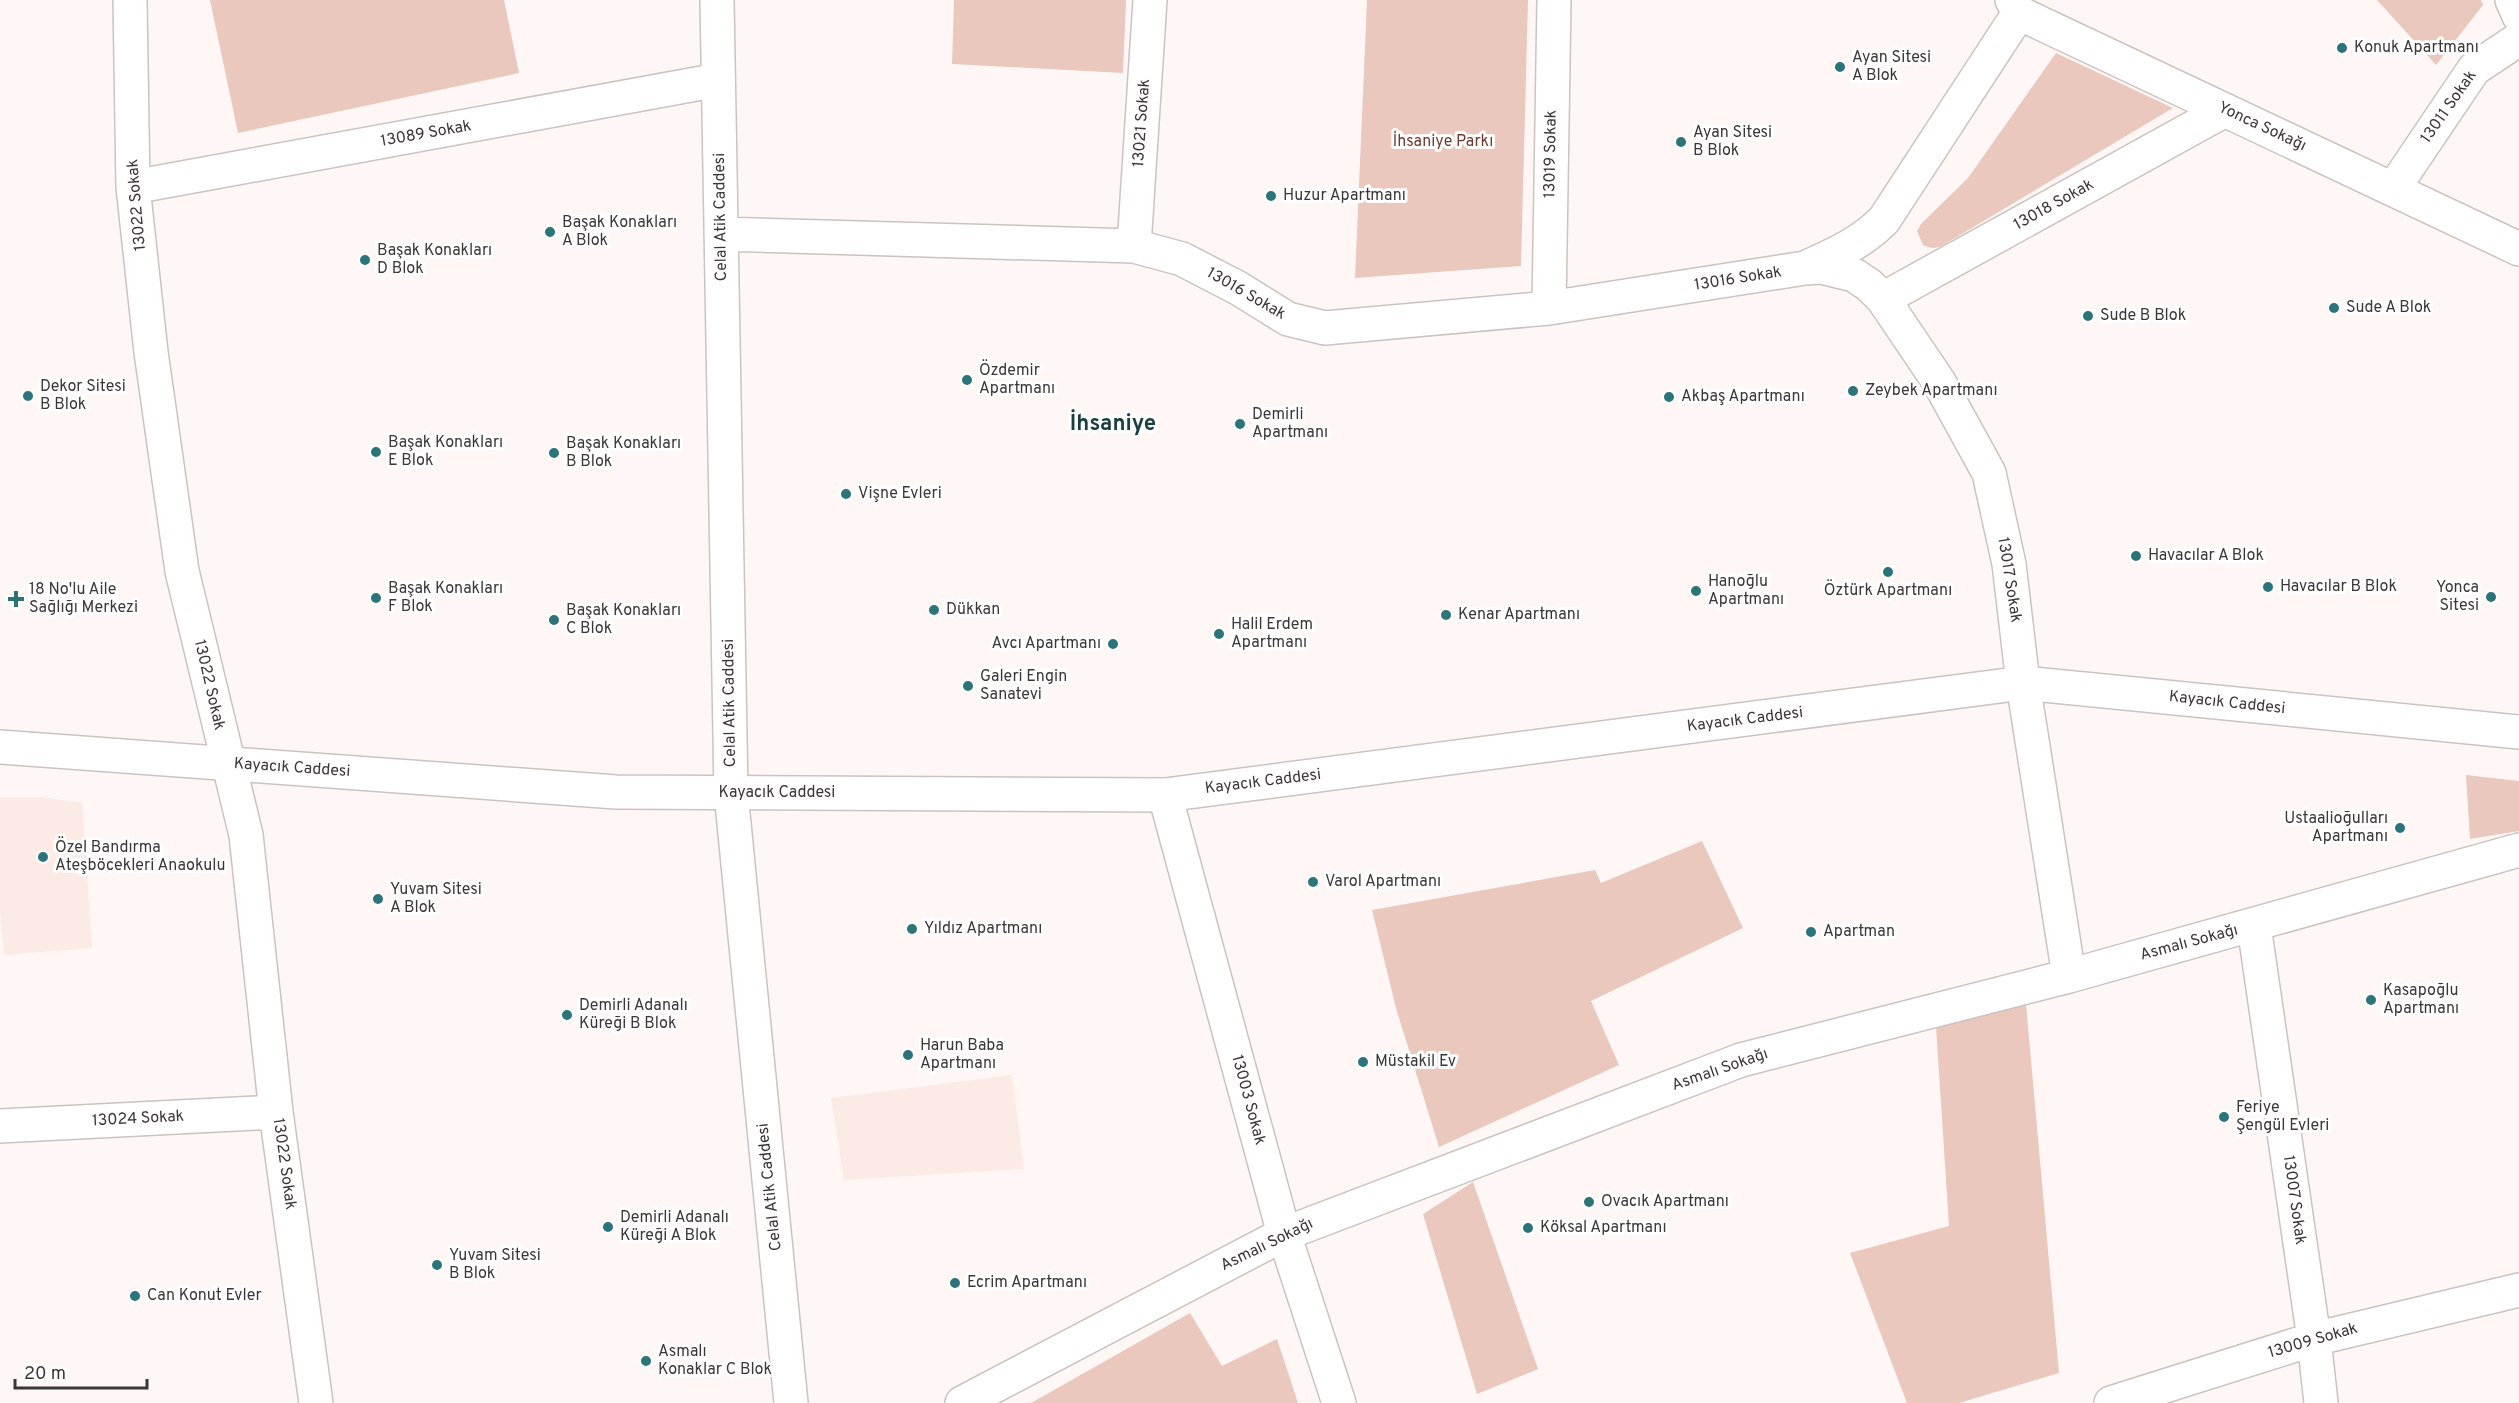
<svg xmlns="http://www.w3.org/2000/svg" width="2519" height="1403" font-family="Overpass,sans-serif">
	<rect width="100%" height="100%" fill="#fff7f5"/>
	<path fill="#fceae4" d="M 0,797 L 42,797 L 82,803 L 92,948 L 4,955 L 0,910 Z
		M 1012,1075 L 1024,1169 L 844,1180 L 831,1098 Z"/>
	<path fill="#eac8be" d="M 210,0 L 504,0 L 519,73 L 238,133 Z
		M 954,0 L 1126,0 L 1123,73 L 952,64 Z
		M 1367,0 L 1528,0 L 1521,266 L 1355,278 Z
		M 2377,0 L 2481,0 L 2483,5 L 2436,65 Z
		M 2056,53 L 2173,108 L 1945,244 C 1937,249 1932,249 1923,245 L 1917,231 L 1921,224 L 1968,178 Z
		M 2466,775 L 2519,781 L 2519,831 L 2470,839 Z
		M 1702,841 L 1743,928 L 1591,1001 L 1619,1065 L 1439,1147 L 1396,1008 L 1372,910 L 1595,870 L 1601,883 Z
		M 2026,1004 L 2059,1373 L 1959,1403 L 1907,1403 L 1850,1253 L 1949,1226 L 1936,1027 Z
		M 1473,1182 L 1538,1369 L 1477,1394 L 1423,1214 Z
		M 1190,1313 L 1222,1366 L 1277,1339 L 1298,1403 L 1031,1403 Z"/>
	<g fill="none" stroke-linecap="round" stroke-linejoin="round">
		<g stroke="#ccc3c0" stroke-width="36">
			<path id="minor" d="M 130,0 L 133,187 L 151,352 L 182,571 L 246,835 L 276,1112 L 316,1403
				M 717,0 L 731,793 L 791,1403
				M 2012,0 L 2019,13 L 2519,249
				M 2512,0 L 2519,16
				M 133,187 L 718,80
				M 2393,189 L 2474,69 L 2519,39
				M 721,234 L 1134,246 L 1182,259 L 1238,288 L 1288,319 L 1325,328 L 1549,308 L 1805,268 L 1821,267 L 1854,275 L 1869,285 L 1883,299 L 1939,382 L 1989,473 L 2009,564 L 2023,683 L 2069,976
				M 1134,246 L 1150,0
				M 1807,267 C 1836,254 1861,243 1884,220 L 2019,13
				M 1883,299 L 2225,110
				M 1549,308 L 1554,0
				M 1165,795 L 1284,1234 L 1339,1403
				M 2254,926 L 2314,1339 L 2321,1403
				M 0,1126 L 276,1112
				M 962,1403 L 1284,1234 L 1741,1060 L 2069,976 L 2519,850
				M 2111,1403 L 2314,1339 L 2519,1290"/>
		</g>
		<g stroke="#ccc3c0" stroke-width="36">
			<path id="major" d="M 0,747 L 616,792 L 1165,795 L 2023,683 L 2519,732"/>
		</g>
		<use href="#minor" stroke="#fff" stroke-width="33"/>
		<use href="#major" stroke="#fff" stroke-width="33"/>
	</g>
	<g fill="#2a747a" stroke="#fff" stroke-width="2">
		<circle cx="2342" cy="48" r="6"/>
		<circle cx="1840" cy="67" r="6"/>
		<circle cx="1681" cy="142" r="6"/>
		<circle cx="1271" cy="196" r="6"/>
		<circle cx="550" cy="232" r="6"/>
		<circle cx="365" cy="260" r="6"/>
		<circle cx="2334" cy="308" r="6"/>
		<circle cx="2088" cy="316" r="6"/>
		<circle cx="967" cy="380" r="6"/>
		<circle cx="1853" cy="391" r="6"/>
		<circle cx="28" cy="396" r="6"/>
		<circle cx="1669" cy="397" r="6"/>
		<circle cx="1240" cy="424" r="6"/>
		<circle cx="376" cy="452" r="6"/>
		<circle cx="554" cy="453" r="6"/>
		<circle cx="846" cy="494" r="6"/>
		<circle cx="2136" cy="556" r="6"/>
		<circle cx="1888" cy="572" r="6"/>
		<circle cx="2268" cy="587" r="6"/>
		<circle cx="1696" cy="591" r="6"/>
		<circle cx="2491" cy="597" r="6"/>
		<circle cx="376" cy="598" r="6"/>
		<path d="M13 590h6v6h6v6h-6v6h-6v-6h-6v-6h6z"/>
		<circle cx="934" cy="610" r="6"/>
		<circle cx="1446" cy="615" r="6"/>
		<circle cx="554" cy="620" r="6"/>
		<circle cx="1219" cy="634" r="6"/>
		<circle cx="1113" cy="644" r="6"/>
		<circle cx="968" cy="686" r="6"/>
		<circle cx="2400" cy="828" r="6"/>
		<circle cx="43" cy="857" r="6"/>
		<circle cx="1313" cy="882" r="6"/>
		<circle cx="378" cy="899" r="6"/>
		<circle cx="912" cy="929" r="6"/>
		<circle cx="1811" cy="932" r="6"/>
		<circle cx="2371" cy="1000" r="6"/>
		<circle cx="567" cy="1015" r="6"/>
		<circle cx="908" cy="1055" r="6"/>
		<circle cx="1363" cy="1062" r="6"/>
		<circle cx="2224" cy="1117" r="6"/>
		<circle cx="1589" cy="1202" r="6"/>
		<circle cx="608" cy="1227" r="6"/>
		<circle cx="1528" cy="1228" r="6"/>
		<circle cx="437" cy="1265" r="6"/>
		<circle cx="955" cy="1283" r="6"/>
		<circle cx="135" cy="1296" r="6"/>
		<circle cx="646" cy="1361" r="6"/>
	</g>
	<g text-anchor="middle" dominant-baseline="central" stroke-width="6" stroke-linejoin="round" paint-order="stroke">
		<g font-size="16" fill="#3b3736" stroke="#fff" text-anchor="start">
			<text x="2354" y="48">Konuk Apartmanı</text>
			<text x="1852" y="58">Ayan Sitesi<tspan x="1852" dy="18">A Blok</tspan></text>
			<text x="1693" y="133">Ayan Sitesi<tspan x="1693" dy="18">B Blok</tspan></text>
			<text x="1283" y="196">Huzur Apartmanı</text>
			<text x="562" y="223">Başak Konakları<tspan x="562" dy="18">A Blok</tspan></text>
			<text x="377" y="251">Başak Konakları<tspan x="377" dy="18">D Blok</tspan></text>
			<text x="2346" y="308">Sude A Blok</text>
			<text x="2100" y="316">Sude B Blok</text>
			<text x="979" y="371">Özdemir<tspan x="979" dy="18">Apartmanı</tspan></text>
			<text x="40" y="387">Dekor Sitesi<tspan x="40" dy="18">B Blok</tspan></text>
			<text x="1865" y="391">Zeybek Apartmanı</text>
			<text x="1681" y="397">Akbaş Apartmanı</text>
			<text x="1252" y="415">Demirli<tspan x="1252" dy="18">Apartmanı</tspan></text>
			<text x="388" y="443">Başak Konakları<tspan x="388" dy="18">E Blok</tspan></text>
			<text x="566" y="444">Başak Konakları<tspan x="566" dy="18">B Blok</tspan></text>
			<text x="858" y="494">Vişne Evleri</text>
			<text x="2148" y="556">Havacılar A Blok</text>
			<text x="1708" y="582">Hanoğlu<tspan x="1708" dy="18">Apartmanı</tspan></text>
			<text x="2280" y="587">Havacılar B Blok</text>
			<text x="2479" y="588" text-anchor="end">Yonca<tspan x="2479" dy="18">Sitesi</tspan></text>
			<text x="388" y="589">Başak Konakları<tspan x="388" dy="18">F Blok</tspan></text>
			<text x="29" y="590">18 No'lu Aile<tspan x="29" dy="18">Sağlığı Merkezi</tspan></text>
			<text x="1888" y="591" text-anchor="middle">Öztürk Apartmanı</text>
			<text x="946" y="610">Dükkan</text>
			<text x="566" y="611">Başak Konakları<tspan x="566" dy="18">C Blok</tspan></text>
			<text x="1458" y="615">Kenar Apartmanı</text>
			<text x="1231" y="625">Halil Erdem<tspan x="1231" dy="18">Apartmanı</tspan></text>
			<text x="1101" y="644" text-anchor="end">Avcı Apartmanı</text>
			<text x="980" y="677">Galeri Engin<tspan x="980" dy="18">Sanatevi</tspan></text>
			<text x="2388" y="819" text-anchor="end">Ustaalioğulları<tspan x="2388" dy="18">Apartmanı</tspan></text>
			<text x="55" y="848">Özel Bandırma<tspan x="55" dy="18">Ateşböcekleri Anaokulu</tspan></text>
			<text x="1325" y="882">Varol Apartmanı</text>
			<text x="390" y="890">Yuvam Sitesi<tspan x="390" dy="18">A Blok</tspan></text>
			<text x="924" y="929">Yıldız Apartmanı</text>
			<text x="1823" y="932">Apartman</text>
			<text x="2383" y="991">Kasapoğlu<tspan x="2383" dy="18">Apartmanı</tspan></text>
			<text x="579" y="1006">Demirli Adanalı<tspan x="579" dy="18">Küreği B Blok</tspan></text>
			<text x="920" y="1046">Harun Baba<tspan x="920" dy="18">Apartmanı</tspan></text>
			<text x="1375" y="1062">Müstakil Ev</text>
			<text x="2236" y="1108">Feriye<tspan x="2236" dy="18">Şengül Evleri</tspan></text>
			<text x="1601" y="1202">Ovacık Apartmanı</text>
			<text x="620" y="1218">Demirli Adanalı<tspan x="620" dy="18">Küreği A Blok</tspan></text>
			<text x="1540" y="1228">Köksal Apartmanı</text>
			<text x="449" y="1256">Yuvam Sitesi<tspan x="449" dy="18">B Blok</tspan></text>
			<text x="967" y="1283">Ecrim Apartmanı</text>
			<text x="147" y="1296">Can Konut Evler</text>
			<text x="658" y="1352">Asmalı<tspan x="658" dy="18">Konaklar C Blok</tspan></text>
		</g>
		<g font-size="16" fill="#3b3736" stroke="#fff">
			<text transform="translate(2449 107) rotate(-55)">13011 Sokak</text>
			<text transform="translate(1142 123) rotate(-86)">13021 Sokak</text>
			<text transform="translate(2262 127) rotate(25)">Yonca Sokağı</text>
			<text transform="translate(426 134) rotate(-10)">13089 Sokak</text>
			<text transform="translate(1551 154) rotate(-89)">13019 Sokak</text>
			<text transform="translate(137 205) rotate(-95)">13022 Sokak</text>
			<text transform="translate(2054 205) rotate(-29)">13018 Sokak</text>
			<text transform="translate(721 217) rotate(-91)">Celal Atik Caddesi</text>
			<text transform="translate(1738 279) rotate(-9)">13016 Sokak</text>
			<text transform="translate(1246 294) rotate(30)">13016 Sokak</text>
			<text transform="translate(2009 580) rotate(81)">13017 Sokak</text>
			<text transform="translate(209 685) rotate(77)">13022 Sokak</text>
			<text transform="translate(730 703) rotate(-91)">Celal Atik Caddesi</text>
			<text transform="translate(2227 703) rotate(6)">Kayacık Caddesi</text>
			<text transform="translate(1745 720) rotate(-7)">Kayacık Caddesi</text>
			<text transform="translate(292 768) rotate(4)">Kayacık Caddesi</text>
			<text transform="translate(1263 782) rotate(-7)">Kayacık Caddesi</text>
			<text x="777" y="793">Kayacık Caddesi</text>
			<text transform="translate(2189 943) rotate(-15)">Asmalı Sokağı</text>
			<text transform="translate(1720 1070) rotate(-19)">Asmalı Sokağı</text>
			<text transform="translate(1248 1100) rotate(75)">13003 Sokak</text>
			<text transform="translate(138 1119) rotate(-3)">13024 Sokak</text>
			<text transform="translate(284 1164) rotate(82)">13022 Sokak</text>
			<text transform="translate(770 1187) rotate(-96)">Celal Atik Caddesi</text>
			<text transform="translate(2294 1200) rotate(82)">13007 Sokak</text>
			<text transform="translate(1267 1245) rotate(-26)">Asmalı Sokağı</text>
			<text transform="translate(2313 1341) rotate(-16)">13009 Sokak</text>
		</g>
		<g font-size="16" fill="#6d3b2d" stroke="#fff">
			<text x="1443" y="142">İhsaniye Parkı</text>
		</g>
		<g font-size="22" font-weight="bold" fill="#1a3d40" stroke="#fff">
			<text x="1113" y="424">İhsaniye</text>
		</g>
	</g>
	<path d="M15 1379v9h132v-9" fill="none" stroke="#3b3736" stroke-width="3"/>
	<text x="24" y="1379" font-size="18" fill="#3b3736" stroke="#ffffff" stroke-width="4.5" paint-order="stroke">20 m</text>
</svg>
